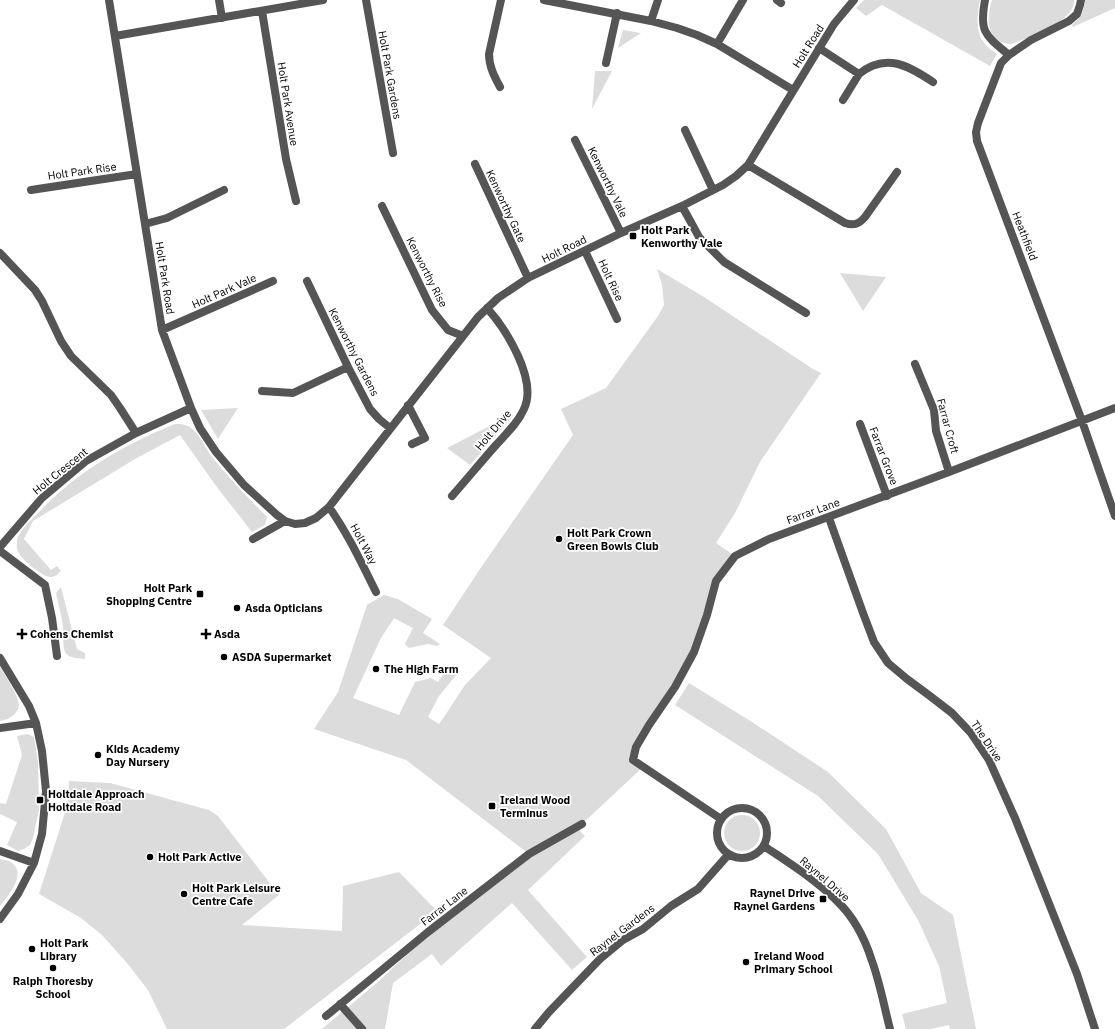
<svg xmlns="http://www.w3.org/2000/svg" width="1115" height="1029" font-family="'IBM Plex Sans',sans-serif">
	<rect width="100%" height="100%" fill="#fff"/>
	<path fill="#dcdcdc" d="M 864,0 L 980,0 C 977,14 975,33 985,44 C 988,48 993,51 997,54 L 990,66 L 882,5 L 866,16 L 856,8 Z
		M 992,0 L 1074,0 C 1076,21 1029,37 1012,44 C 986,44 986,19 992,0 Z
		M 1085,0 L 1115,0 L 1115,8 L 1073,27 L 1072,25 C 1081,17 1084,12 1085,0 Z
		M 623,30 L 641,33 L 618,48 Z
		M 595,71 L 612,71 L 592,109 Z
		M 657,269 L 704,297 L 813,369 L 821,373 L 760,462 L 735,513 L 716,543 L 735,556 L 716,581 L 694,652 L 649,725 L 633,760 L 643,767 L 582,824 L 580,831 L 585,836 L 528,890 L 587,957 L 572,970 L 512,903 L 441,966 L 432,954 L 393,983 L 385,1029 L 322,1029 L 379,981 L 416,946 L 529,854 L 406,760 L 314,729 L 338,692 L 367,605 L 384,595 L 398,599 L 432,619 L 423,633 L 440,644 L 437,646 L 428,644 L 409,648 L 405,644 L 413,628 L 394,618 L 381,638 L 353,698 L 399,715 L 415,682 L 431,678 L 438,682 L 448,667 L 450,666 L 456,666 L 458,671 L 457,674 L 439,696 L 428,717 L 439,724 L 442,720 L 465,685 L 491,658 L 443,625 L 482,566 L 573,435 L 561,409 L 606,388 L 658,316 L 664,305 L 662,285 Z
		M 840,273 L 886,277 L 863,311 Z
		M 238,408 L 218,439 L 201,410 Z
		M 513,414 L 513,416 L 470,465 L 447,448 Z
		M 175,424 C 181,424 187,424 192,429 C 201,436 205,448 212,457 C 229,478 248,498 267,517 L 265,525 L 252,532 L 216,486 L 180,435 L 135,459 L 33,521 L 24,539 L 51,570 L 57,566 L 61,571 C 58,574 55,577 51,577 C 44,578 24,561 20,555 C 16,550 16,542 18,537 C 22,528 33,518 40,511 C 77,472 125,444 175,424 Z
		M 61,587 L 71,626 L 77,649 L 85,653 L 85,659 C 79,658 69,659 65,652 C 62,645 64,635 63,627 C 62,616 58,604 56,593 Z
		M 0,667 C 5,675 20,698 19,706 C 17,715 8,720 0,721 Z
		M 689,683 L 752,722 L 828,772 L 886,829 L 921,893 L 953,915 L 976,1029 L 950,1029 L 949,1025 L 931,1029 L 906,1029 L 902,1014 L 947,1003 L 939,966 L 918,920 L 878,854 L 818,796 L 675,705 Z
		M 27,734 L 34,737 L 38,762 L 39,810 L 33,838 L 30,845 L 24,849 L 18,851 L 7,845 L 17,822 L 0,814 L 0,803 L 6,804 L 22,755 L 17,736 Z
		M 69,781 L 110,783 L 209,810 L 218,816 L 279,895 L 242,925 L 342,931 L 343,886 L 399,872 L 437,911 L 284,1029 L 167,1029 L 148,990 L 127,963 L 102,935 L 81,918 L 39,894 L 68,803 Z
		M724 833a18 18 0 1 1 36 0a18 18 0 1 1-36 0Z
		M 0,859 C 4,860 8,860 12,863 C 27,874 8,896 0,906 Z"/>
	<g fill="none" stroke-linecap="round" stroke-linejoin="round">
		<path stroke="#555" stroke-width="8" d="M 109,0 L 162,330 L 191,408 L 200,428 L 216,452 L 244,485 L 277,515 L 285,521 L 295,524 L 305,523 L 316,518 L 329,507 L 478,317 L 498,298 L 528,278 L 621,233 L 682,206 L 723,185 L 736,176 L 748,165 L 834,24 L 854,0
			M 219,0 L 222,18
			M 366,0 L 393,153
			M 544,0 L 651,21 L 677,28 L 697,35 L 717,44 L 793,90
			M 777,0 L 781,3
			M 985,0 C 979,32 985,35 1009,55
			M 1081,0 L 1080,5 L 1077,14 L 1069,21 L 1031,40 L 1009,55 L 1001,63 L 978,123 L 976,132 L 977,141 L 1082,421 L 1115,516
			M 262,11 L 286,159 L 296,201
			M 651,21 L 658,0
			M 115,36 L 323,0
			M 717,44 L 743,0
			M 819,48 L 859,74 C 886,52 909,66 933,82
			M 606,63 L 617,13
			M 500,87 C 494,76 489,66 489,54 L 501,0
			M 843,100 L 859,74
			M 685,130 L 713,190
			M 575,140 L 621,233
			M 475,164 L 528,278
			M 748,165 L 845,223 C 854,226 859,224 865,217 L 897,172
			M 31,190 L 137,174
			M 382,206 L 432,310 L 448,330 L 463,336
			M 682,206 L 699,237 L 724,262 L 806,313
			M 145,224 L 167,218 L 224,190
			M 585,251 L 617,319
			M 0,253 L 35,290 L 42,301 L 61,341 L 71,356 L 111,395 L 120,408 L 136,433
			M 307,281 L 348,367 L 370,409 L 379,419 L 390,428
			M 162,330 L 273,281
			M 915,364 L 934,410 L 936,431 L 949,472
			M 262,391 L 293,393 L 348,367
			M 408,405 L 425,438 L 412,444
			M 860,424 L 887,496
			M 452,496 C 467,479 481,462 496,445 C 506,434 518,423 524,409 C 538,380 506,329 487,308
			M 329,507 C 348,534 361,562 376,592
			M 829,518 L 863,613 L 874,642 L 888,663 L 907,679 L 930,696 L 952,713 L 971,733 L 989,760 L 1015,818 L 1077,974 L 1095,1029
			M 253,539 L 285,521
			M 0,547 L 42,498 L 86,461 L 136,433 L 191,408
			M 0,551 L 45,585 L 52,618 L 57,656
			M 0,658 L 29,706 L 36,723 L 42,751 L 46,791 L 42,834 L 34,863 L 18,894 L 0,919
			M 0,728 L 36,723
			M717 833a25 25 0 1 1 50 0a25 25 0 1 1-50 0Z
			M 721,819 L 633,760 L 636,747 L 649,725 L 675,687 L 694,652 L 707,615 L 716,581 L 735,556 L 769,539 L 949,472 L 1115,408
			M 764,846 C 789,863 815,879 837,901 C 854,917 865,939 872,961 C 880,983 884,1006 890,1029
			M 0,851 L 34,863
			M 340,1004 L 362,1029
			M 326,1016 L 428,932 L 529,854 L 582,824
			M 535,1029 L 549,1012 L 600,959 L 623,940 L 643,929 L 671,906 L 698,889 L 728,855"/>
	</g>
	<g fill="#000" stroke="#fff" stroke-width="1.5">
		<rect x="629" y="232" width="8" height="8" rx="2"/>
		<circle cx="559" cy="539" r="4"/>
		<rect x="196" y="590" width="8" height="8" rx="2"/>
		<circle cx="237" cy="608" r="4"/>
		<path d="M20 628h4v4h4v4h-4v4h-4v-4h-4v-4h4z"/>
		<path d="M204 628h4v4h4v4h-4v4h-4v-4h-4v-4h4z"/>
		<circle cx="224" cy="657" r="4"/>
		<circle cx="376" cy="669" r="4"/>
		<circle cx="98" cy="755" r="4"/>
		<rect x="36" y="796" width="8" height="8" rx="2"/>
		<rect x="488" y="802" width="8" height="8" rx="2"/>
		<circle cx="150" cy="857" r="4"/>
		<circle cx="184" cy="894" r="4"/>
		<rect x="819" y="895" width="8" height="8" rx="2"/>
		<circle cx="32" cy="949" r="4"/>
		<circle cx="746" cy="962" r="4"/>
		<circle cx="53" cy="968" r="4"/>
	</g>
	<g text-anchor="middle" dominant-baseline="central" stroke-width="3.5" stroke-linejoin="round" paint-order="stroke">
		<g font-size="11" fill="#000" stroke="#fff">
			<text transform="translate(808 46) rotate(-58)">Holt Road</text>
			<text transform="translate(390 75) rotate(80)">Holt Park Gardens</text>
			<text transform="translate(288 104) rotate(81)">Holt Park Avenue</text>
			<text transform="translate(82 171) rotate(-8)">Holt Park Rise</text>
			<text transform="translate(608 182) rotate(64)">Kenworthy Vale</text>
			<text transform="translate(506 206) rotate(65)">Kenworthy Gate</text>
			<text transform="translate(1025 236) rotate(69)">Heathfield</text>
			<text transform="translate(564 249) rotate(-26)">Holt Road</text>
			<text transform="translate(427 272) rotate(63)">Kenworthy Rise</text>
			<text transform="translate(165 278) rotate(81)">Holt Park Road</text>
			<text transform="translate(611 280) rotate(65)">Holt Rise</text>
			<text transform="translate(224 291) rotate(-24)">Holt Park Vale</text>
			<text transform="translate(354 352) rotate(63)">Kenworthy Gardens</text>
			<text transform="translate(948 426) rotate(75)">Farrar Croft</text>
			<text transform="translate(493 430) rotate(-50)">Holt Drive</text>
			<text transform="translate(884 456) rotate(69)">Farrar Grove</text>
			<text transform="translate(60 471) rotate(-39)">Holt Crescent</text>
			<text transform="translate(813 511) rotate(-20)">Farrar Lane</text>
			<text transform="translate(364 544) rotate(62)">Holt Way</text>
			<text transform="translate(987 741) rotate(56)">The Drive</text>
			<text transform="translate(825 879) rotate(41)">Raynel Drive</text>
			<text transform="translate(444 906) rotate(-38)">Farrar Lane</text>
			<text transform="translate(622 930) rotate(-37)">Raynel Gardens</text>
		</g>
		<g font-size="11" font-weight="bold" fill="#000" stroke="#fff" text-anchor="start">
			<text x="641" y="230">Holt Park<tspan x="641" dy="13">Kenworthy Vale</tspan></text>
			<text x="567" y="533">Holt Park Crown<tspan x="567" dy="13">Green Bowls Club</tspan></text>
			<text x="192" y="588" text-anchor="end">Holt Park<tspan x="192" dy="13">Shopping Centre</tspan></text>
			<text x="245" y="608">Asda Opticians</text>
			<text x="30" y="634">Cohens Chemist</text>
			<text x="214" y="634">Asda</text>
			<text x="232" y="657">ASDA Supermarket</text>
			<text x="384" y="669">The High Farm</text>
			<text x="106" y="749">Kids Academy<tspan x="106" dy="13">Day Nursery</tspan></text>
			<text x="48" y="794">Holtdale Approach<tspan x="48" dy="13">Holtdale Road</tspan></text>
			<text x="500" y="800">Ireland Wood<tspan x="500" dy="13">Terminus</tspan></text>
			<text x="158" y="857">Holt Park Active</text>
			<text x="192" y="888">Holt Park Leisure<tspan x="192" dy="13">Centre Cafe</tspan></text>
			<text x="815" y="893" text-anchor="end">Raynel Drive<tspan x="815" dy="13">Raynel Gardens</tspan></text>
			<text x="40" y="943">Holt Park<tspan x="40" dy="13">Library</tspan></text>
			<text x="754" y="956">Ireland Wood<tspan x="754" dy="13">Primary School</tspan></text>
			<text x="53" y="981" text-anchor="middle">Ralph Thoresby<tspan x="53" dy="13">School</tspan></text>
		</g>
	</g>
</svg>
